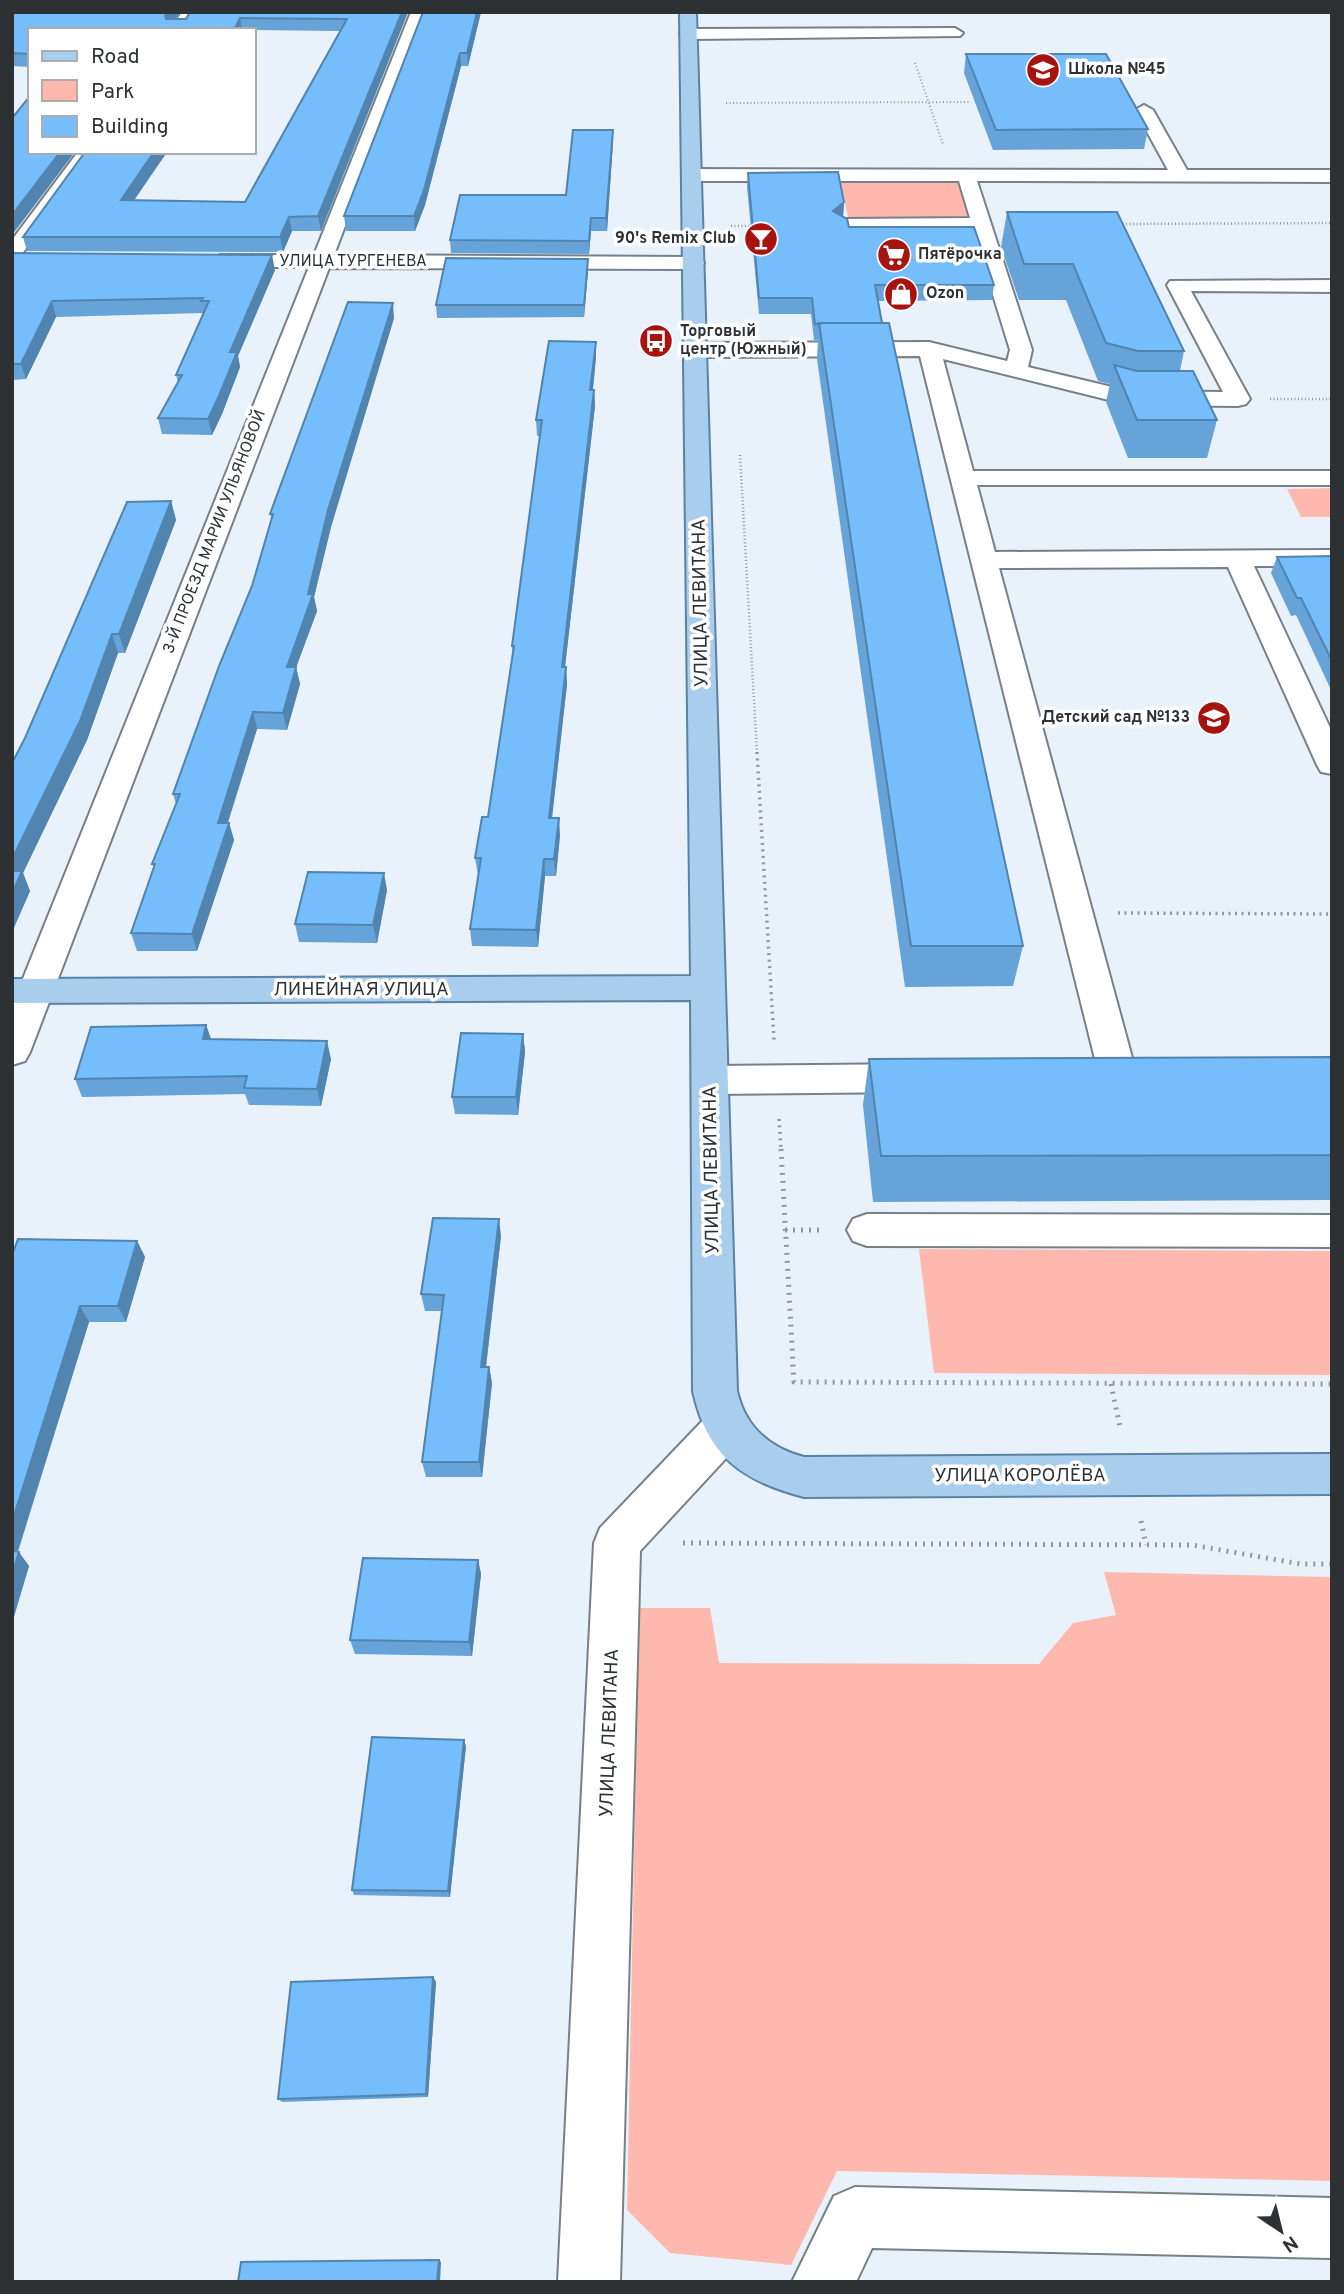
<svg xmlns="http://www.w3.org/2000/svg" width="1344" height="2294" font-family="Overpass,sans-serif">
	<rect width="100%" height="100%" fill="#e9f2fa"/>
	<path fill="#feb8ae" d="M 956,173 L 976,231 L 851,232 L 839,174 Z
		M 1332,488 L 1332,517 L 1301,517 L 1287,489 Z
		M 919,1249 L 1332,1251 L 1332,1375 L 934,1373 Z
		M 1104,1572 L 1332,1577 L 1332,2181 L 837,2171 L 791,2265 L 670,2253 L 627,2210 L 639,1608 L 710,1608 L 719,1663 L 1039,1664 L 1073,1623 L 1116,1615 Z"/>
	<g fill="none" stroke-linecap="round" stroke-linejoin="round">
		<g stroke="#788087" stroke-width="4">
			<path id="minor" d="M 182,12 L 197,12 L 186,30 L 170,30 Z
				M 411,12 L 426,12 L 334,255 L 694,257 L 701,259 L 704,263 L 701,267 L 694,269 L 329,268 L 30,1052 L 25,1061 L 12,1065 L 12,1006 L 309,267 L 221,267 L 214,265 L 211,261 L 214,257 L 221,255 L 314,255 Z
				M 955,28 L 963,33 L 960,36 L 688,39 L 680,34 L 688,29 Z
				M 1144,105 L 1153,110 L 1187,170 L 1332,170 L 1332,182 L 977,181 L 1032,350 L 1028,367 L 1129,391 L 1223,392 L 1167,285 L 1170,281 L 1332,280 L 1332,292 L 1191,291 L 1250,399 L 1246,404 L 1238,406 L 1129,405 L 943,359 L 973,471 L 1332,471 L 1332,485 L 977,485 L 995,552 L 1332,550 L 1332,566 L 1254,566 L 1332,732 L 1332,774 L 1321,772 L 1317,765 L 1228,567 L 999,568 L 1137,1076 L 1131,1086 C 1111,1092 1090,1093 1070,1087 L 1064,1077 L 1070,1067 L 1096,1063 L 920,356 L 696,357 L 688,355 L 685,350 L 688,345 L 696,343 L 929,342 L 1007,361 L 1010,350 L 973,230 L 844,231 L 834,225 L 844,219 L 970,218 L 959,181 L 692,181 L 683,175 L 692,169 L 1168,170 L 1135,110 Z
				M 78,152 L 96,152 L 19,258 L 12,260 L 12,240 Z
				M 918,1064 L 931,1068 L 937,1078 L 931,1088 L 918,1092 L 711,1094 L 698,1090 L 692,1080 L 698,1070 L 711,1066 Z
				M 867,1214 L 1332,1215 L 1332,1247 L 867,1246 L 853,1241 L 847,1230 L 853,1219 Z
				M 726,1407 L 742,1413 L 748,1427 L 742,1441 L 640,1551 L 620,2282 L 558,2282 L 594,1543 L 600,1528 L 710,1413 Z
				M 855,2187 L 1332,2198 L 1332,2258 L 872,2248 L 856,2282 L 792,2282 L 834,2196 Z"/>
		</g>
		<g stroke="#5982a4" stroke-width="4">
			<path id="major" d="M 680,12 L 696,12 L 737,1391 C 745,1426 769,1448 804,1457 L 1332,1454 L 1332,1494 L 804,1497 C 742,1481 707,1456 693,1391 L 691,1000 L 12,1003 L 12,979 L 691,976 Z"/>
		</g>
		<path stroke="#92989e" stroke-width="2" stroke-dasharray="1 2.5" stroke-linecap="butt" d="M 915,63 L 943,144
			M 726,103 L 970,102"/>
		<path stroke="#92989e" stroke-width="2.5" stroke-dasharray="1 2.5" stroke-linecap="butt" d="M 1119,224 L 1332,223
			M 731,226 L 751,226
			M 1270,399 L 1332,399
			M 740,455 L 757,753"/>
		<path stroke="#92989e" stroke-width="3.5" stroke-dasharray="2 4.5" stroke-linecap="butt" d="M 757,752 L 774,1040
			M 1118,913 L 1332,914
			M 779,1119 L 781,1150"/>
		<path stroke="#92989e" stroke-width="5" stroke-dasharray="2 6" stroke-linecap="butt" d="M 781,1149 L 794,1382 L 1332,1384
			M 785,1230 L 824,1230
			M 1111,1384 L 1120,1427
			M 1141,1521 L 1146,1545
			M 683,1543 L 1192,1545 L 1301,1564 L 1332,1564"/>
		<use href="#minor" fill="#fff" fill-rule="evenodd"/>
		<use href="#major" fill="#a9ceed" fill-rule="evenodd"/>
	</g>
	<path fill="#65a3d8" d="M 12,12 L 180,12 L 175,19 L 408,12 L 321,231 L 292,231 L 283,252 L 27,251 L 23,237 L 167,152 L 134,200 L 245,202 L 340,31 L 254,30 L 30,30 L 30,67 L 12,66 Z
		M 481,12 L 468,66 L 461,66 L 425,205 L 415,231 L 346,231 L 344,216 Z
		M 580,12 L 623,12 L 580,13 Z
		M 739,12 L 793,12 L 793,13 L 739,13 Z
		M 966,54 L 1148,129 L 1144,149 L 993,150 L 964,73 Z
		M 613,130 L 613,142 L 607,231 L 591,231 L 589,254 L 451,253 L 450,240 L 566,195 Z
		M 748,173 L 844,202 L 843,217 L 849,227 L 994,285 L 992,300 L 878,301 L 1023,946 L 1013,986 L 905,987 L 817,359 L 818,340 L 814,340 L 811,314 L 759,314 L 747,187 Z
		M 1007,212 L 1184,351 L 1180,371 L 1217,420 L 1207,458 L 1128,458 L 1106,402 L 1110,384 L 1098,381 L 1066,300 L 1019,300 L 1001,247 Z
		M 12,253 L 275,270 L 238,356 L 240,367 L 222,414 L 212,435 L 162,434 L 158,418 L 178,382 L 176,375 L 204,313 L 56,317 L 26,379 L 12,380 Z
		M 588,271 L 584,317 L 437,318 L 436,305 Z
		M 394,318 L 331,527 L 314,597 L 317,611 L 296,667 L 300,684 L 287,730 L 257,729 L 228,823 L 229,823 L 234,840 L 197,951 L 137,951 L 131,933 L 154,868 L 152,864 L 176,804 L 173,794 L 252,586 L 272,520 L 270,514 Z
		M 596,357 L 593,390 L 594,390 L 595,406 L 565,667 L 566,667 L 567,684 L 552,818 L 560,835 L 556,876 L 545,876 L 538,947 L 472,946 L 470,929 L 478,875 L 475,858 L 488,817 L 513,655 L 512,646 L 540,436 L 537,436 L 536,420 Z
		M 171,501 L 176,520 L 125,653 L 118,653 L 87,740 L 23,873 L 30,891 L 12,932 L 12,763 Z
		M 1332,556 L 1332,692 L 1296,615 L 1291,616 L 1271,573 L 1277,557 Z
		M 387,890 L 377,943 L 299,942 L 295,924 Z
		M 206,1025 L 211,1039 L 331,1059 L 321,1106 L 249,1105 L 245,1094 L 82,1097 L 75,1079 Z
		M 523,1034 L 525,1052 L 518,1115 L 455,1114 L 452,1097 Z
		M 1332,1057 L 1332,1200 L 873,1202 L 863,1105 L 869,1059 Z
		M 501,1236 L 486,1367 L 489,1367 L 492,1383 L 482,1477 L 426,1477 L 422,1462 L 442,1311 L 425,1311 L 421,1294 Z
		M 137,1241 L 145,1257 L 126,1322 L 89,1322 L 18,1552 L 29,1566 L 12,1623 L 12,1255 Z
		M 478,1560 L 481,1574 L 472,1656 L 355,1654 L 350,1640 Z
		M 466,1746 L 450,1897 L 354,1895 L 352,1890 Z
		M 433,1977 L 436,1982 L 428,2097 L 282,2102 L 278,2099 Z"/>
	<path fill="#5284b0" d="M 168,12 L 180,12 L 168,29 L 165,16 Z
		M 402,12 L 408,12 L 321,231 L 318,216 Z
		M 477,12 L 481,12 L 468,66 L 467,53 Z
		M 240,18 L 242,30 L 234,30 Z
		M 460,53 L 461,66 L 425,205 L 415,231 L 414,216 Z
		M 613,130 L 613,142 L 607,231 L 606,218 Z
		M 60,152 L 75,152 L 12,235 L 12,215 Z
		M 154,152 L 167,152 L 124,215 L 121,200 Z
		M 844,202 L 843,217 L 833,211 Z
		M 289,217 L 292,231 L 283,252 L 280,237 Z
		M 591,218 L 591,231 L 589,254 L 589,241 Z
		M 272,255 L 275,270 L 238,356 L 240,367 L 222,414 L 212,435 L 208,419 L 230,352 Z
		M 588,259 L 588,271 L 584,317 L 584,305 Z
		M 52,301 L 56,317 L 26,379 L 21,364 Z
		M 393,303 L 394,318 L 331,527 L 314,597 L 317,611 L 290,684 L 287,667 L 308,594 L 328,510 Z
		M 596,342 L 596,357 L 591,406 L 590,390 Z
		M 594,390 L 595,406 L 563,684 L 562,667 Z
		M 171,501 L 176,520 L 125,653 L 119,634 Z
		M 112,634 L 118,653 L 87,740 L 23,873 L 30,891 L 12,932 L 12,859 Z
		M 296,667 L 300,684 L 287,730 L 283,713 Z
		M 566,667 L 567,684 L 550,835 L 549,818 Z
		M 253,712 L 257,729 L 222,840 L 218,823 Z
		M 559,818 L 560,835 L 556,876 L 554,859 Z
		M 229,823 L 234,840 L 197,951 L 192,934 Z
		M 544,859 L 545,876 L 538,947 L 536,930 Z
		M 384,873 L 387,890 L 377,943 L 373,925 Z
		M 206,1025 L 212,1042 L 203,1039 Z
		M 523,1034 L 525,1052 L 518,1115 L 516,1097 Z
		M 327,1041 L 331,1059 L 321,1106 L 317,1089 Z
		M 499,1219 L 501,1236 L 484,1383 L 481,1367 Z
		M 137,1241 L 145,1257 L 126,1322 L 118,1306 Z
		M 80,1306 L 89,1322 L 13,1566 L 12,1564 L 12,1522 Z
		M 489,1367 L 492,1383 L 482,1477 L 479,1462 Z
		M 19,1552 L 29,1566 L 12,1623 L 12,1574 Z
		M 478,1560 L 481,1574 L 472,1656 L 469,1642 Z
		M 464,1740 L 466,1746 L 450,1897 L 448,1891 Z
		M 433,1977 L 436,1982 L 428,2097 L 426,2094 Z
		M 439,2260 L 441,2262 L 440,2282 L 437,2282 Z"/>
	<path fill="#75bdfb" stroke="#5284b0" stroke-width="2" d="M 12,12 L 168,12 L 165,16 L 166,19 L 186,19 L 190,12 L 402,12 L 318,216 L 289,217 L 280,237 L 23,237 L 85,152 L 154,152 L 121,200 L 245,202 L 347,19 L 240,18 L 234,30 L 30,30 L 30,54 L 12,53 Z
		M 423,12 L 477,12 L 467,53 L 460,53 L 424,190 L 414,216 L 344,216 Z
		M 966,54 L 1106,54 L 1148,129 L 996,130 Z
		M 30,96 L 30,152 L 60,152 L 12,215 L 12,118 Z
		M 573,130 L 613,130 L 606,218 L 591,218 L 589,241 L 450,240 L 460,195 L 566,195 Z
		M 838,172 L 844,202 L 833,211 L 847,219 L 849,227 L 974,227 L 994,285 L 875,285 L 882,323 L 819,323 L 820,324 L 815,324 L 812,298 L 759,298 L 748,173 Z
		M 1007,212 L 1117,212 L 1184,351 L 1138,351 L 1106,343 L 1073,264 L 1024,264 Z
		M 12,253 L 272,255 L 230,352 L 237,352 L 218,398 L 208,419 L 158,418 L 182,375 L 176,375 L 209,301 L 201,301 L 203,298 L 52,301 L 21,364 L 12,364 Z
		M 446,258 L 588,259 L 584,305 L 436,305 Z
		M 348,302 L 393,303 L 328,510 L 308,594 L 313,594 L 287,667 L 296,667 L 283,713 L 253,712 L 218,823 L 229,823 L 192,934 L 131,933 L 155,864 L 152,864 L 180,794 L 173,794 L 219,666 L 252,586 L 273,514 L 270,514 Z
		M 819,323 L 889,323 L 1023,946 L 911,946 Z
		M 549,341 L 596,342 L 590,390 L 594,390 L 562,667 L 566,667 L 549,818 L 559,818 L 554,859 L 544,859 L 536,930 L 470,929 L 481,858 L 475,858 L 482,817 L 488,817 L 514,646 L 512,646 L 542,420 L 536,420 Z
		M 1114,365 L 1137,371 L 1193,371 L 1217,420 L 1137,420 Z
		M 171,501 L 119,634 L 112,634 L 80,721 L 12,859 L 12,763 L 25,738 L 127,502 Z
		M 1332,556 L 1332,661 L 1301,598 L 1297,598 L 1277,557 Z
		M 12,871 L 22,871 L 12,894 Z
		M 308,872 L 384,873 L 373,925 L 295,924 Z
		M 206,1025 L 203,1039 L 327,1041 L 317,1089 L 244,1088 L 247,1076 L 75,1079 L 91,1027 Z
		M 461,1033 L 523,1034 L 516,1097 L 452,1097 Z
		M 1332,1057 L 1332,1155 L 881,1156 L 869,1059 Z
		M 433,1218 L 499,1219 L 481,1367 L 489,1367 L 479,1462 L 422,1462 L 444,1295 L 421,1294 Z
		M 18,1239 L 137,1241 L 118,1306 L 80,1306 L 12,1522 L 12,1255 Z
		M 12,1551 L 19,1552 L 12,1574 Z
		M 363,1558 L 478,1560 L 469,1642 L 350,1640 Z
		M 372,1737 L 464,1740 L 448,1891 L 352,1890 Z
		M 433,1977 L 426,2094 L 278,2099 L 291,1982 Z
		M 439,2260 L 437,2282 L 238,2282 L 241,2262 Z"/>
	<defs>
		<g id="school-disc" transform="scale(1.75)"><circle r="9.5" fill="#a7130e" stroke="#fefefe"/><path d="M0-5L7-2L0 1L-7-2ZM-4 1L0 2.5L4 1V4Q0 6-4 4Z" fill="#fff"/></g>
		<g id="bar-disc" transform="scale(1.75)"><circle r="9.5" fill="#a7130e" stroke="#fefefe"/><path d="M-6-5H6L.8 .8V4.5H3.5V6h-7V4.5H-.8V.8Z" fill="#fff"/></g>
		<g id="supermarket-disc" transform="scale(1.75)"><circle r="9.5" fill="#a7130e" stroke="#fefefe"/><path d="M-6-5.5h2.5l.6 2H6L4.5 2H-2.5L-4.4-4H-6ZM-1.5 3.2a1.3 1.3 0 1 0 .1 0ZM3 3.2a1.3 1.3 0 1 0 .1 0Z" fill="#fff"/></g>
		<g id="shop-disc" transform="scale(1.75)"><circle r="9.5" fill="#a7130e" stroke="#fefefe"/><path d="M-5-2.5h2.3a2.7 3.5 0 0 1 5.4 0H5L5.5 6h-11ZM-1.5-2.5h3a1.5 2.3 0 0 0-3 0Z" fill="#fff"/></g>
		<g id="bus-disc" transform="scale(1.75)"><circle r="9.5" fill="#a7130e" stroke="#fefefe"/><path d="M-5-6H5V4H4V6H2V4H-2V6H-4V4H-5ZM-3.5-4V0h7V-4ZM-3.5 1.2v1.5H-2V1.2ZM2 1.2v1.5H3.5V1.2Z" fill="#fff"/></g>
	</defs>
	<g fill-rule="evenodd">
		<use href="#school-disc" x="1043" y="70"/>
		<use href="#bar-disc" x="761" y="239"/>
		<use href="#supermarket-disc" x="894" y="255"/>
		<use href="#shop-disc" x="901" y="294"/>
		<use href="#bus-disc" x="656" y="341"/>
		<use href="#school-disc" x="1214" y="718"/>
	</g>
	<g text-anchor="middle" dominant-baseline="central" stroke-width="7" stroke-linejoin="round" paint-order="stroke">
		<g font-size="16" font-weight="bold" fill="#2d3134" stroke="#fefefe" text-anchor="start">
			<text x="1068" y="70">Школа №45</text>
			<text x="736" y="239" text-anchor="end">90's Remix Club</text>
			<text x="918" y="255">Пятёрочка</text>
			<text x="926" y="294">Ozon</text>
			<text x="680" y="332">Торговый<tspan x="680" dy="18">центр (Южный)</tspan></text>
			<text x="1190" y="718" text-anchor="end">Детский сад №133</text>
		</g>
		<g font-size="16" fill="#2d3134" stroke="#fefefe">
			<text x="353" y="262">УЛИЦА ТУРГЕНЕВА</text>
			<text transform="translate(215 532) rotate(-69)">3-Й ПРОЕЗД МАРИИ УЛЬЯНОВОЙ</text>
		</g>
		<g font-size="19" fill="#2d3134" stroke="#fefefe">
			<text transform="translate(701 603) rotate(-91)">УЛИЦА ЛЕВИТАНА</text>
			<text x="361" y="990">ЛИНЕЙНАЯ УЛИЦА</text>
			<text transform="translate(712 1170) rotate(-91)">УЛИЦА ЛЕВИТАНА</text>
			<text x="1020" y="1476">УЛИЦА КОРОЛЁВА</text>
			<text transform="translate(610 1733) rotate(-88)">УЛИЦА ЛЕВИТАНА</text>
		</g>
	</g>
	<rect width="1344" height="2294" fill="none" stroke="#2d3134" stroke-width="28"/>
	<rect x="28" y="28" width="228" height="126" fill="#fefefe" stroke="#aaacad" stroke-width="2"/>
	<rect x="42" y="51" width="35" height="10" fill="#a9ceed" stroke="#aaacad" stroke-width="2"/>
	<text x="91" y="63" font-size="21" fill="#2d3134">Road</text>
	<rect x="42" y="80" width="35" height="21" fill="#feb8ae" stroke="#aaacad" stroke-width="2"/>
	<text x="91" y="98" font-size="21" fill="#2d3134">Park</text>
	<rect x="42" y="116" width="35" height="21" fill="#75bdfb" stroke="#aaacad" stroke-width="2"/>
	<text x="91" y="133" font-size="21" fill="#2d3134">Building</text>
	<g transform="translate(1281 2231) rotate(145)" stroke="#fefefe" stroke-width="5" paint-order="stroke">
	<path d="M0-5L12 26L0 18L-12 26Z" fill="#2d3134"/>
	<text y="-10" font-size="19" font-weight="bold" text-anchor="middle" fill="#2d3134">N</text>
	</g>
</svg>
